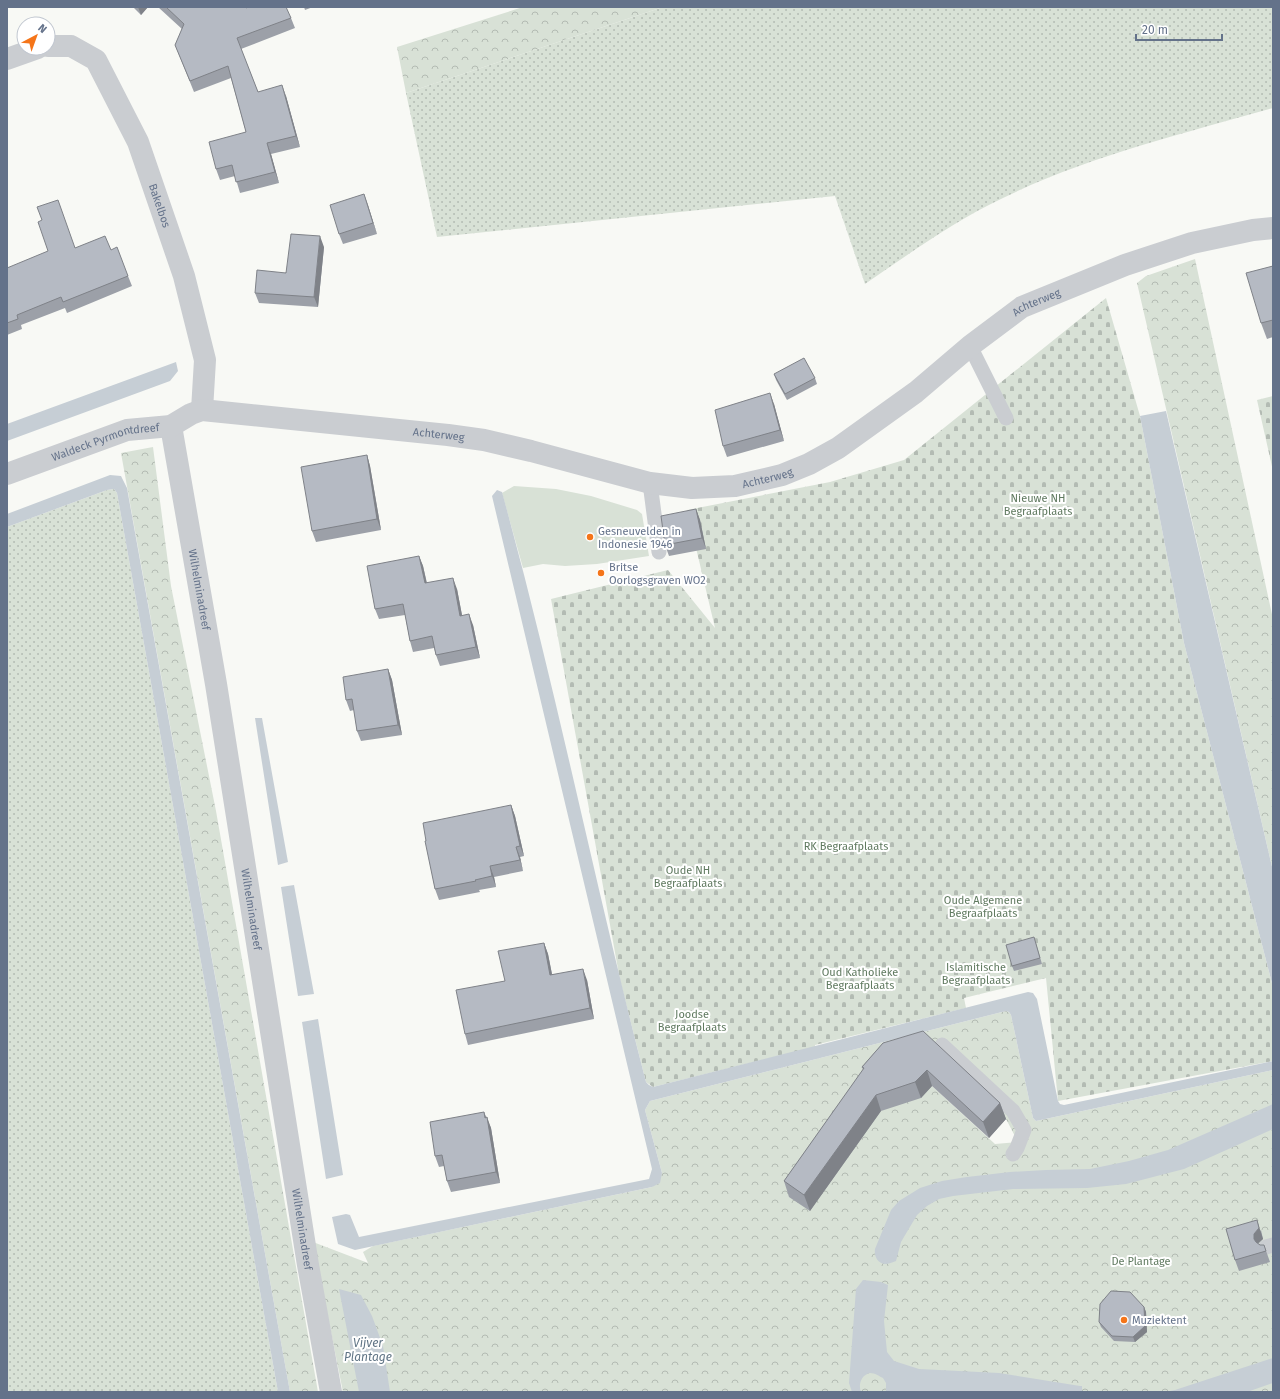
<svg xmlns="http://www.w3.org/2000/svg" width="1280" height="1399" font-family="'Fira Sans',sans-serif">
	<defs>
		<pattern id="grass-dots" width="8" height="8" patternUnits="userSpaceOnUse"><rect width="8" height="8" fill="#d8e1d6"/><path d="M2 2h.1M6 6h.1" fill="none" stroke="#b3bbb3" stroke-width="1.8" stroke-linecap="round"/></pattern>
		<pattern id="forest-crowns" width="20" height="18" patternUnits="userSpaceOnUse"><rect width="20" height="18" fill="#d8e1d6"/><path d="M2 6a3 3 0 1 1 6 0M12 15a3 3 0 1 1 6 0" fill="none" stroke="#b3bbb3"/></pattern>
		<pattern id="cemetery-stones" width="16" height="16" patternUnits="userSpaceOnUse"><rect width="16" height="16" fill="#d8e1d6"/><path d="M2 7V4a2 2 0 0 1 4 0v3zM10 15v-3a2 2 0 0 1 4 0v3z" fill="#b3bbb3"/></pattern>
	</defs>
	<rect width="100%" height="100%" fill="#f8f9f5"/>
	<path fill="url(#grass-dots)" d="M 663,7 L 1273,7 L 1273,108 C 1182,134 1089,156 1003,198 C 954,221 909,254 865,284 L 835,196 L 437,237 L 406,93 Z
		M 114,489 L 117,493 L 278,1392 L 7,1392 L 7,527 L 107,490 Z"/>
	<path fill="url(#forest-crowns)" fill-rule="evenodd" d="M 523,7 L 663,7 L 406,93 L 397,47 Z
		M 1195,259 L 1273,619 L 1273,871 L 1137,283 L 1146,276 Z
		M 153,447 L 171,586 L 216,811 L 318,1392 L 290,1392 L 121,453 Z
		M 1006,1011 L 1009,1012 L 1011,1015 L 1033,1118 L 1036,1121 L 1273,1070 L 1273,1392 L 343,1392 L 313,1242 L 368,1263 L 363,1252 L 373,1246 L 652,1187 L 662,1173 L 645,1110 L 650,1101 ZM 951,1067 L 1006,1119 L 1018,1142 L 995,1144 L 932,1086 L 890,1099 Z"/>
	<path fill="url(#cemetery-stones)" d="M 1106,298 L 1140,416 L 1184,643 L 1273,987 L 1273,1061 L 1058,1101 L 1046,978 L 964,998 L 966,1008 L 815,1045 L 815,1047 L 653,1087 L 646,1082 L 620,980 L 551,599 L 668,570 L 715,628 L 687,510 L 830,482 L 904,460 Z
		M 1273,396 L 1273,471 L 1257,400 Z"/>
	<path fill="#d8e1d6" d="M 514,486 L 556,489 L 591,496 L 637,510 L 642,514 L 649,556 L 597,564 L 565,566 L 543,564 L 523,568 L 502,493 Z"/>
	<path fill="#c6ced5" d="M 176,362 L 178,371 L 170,381 L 7,441 L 7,424 Z
		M 1166,411 L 1273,871 L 1273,987 L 1184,643 L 1140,416 Z
		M 110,475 L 121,476 L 127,488 L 290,1392 L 278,1392 L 117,493 L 114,489 L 107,490 L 7,527 L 7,514 Z
		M 497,490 L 502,492 C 556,687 595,886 646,1082 L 649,1085 L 653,1087 L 1028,992 L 1033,993 L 1037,999 L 1058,1101 L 1060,1104 L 1064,1105 L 1273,1061 L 1273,1070 L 1036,1121 L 1033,1118 L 1011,1015 L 1009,1012 L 1006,1011 L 650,1101 L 645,1110 L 662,1173 L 660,1183 L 652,1187 L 355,1250 L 338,1244 L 332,1217 L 346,1214 L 350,1215 L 359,1237 L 649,1179 L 652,1169 L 492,496 Z
		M 255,718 L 262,718 L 288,862 L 278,865 Z
		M 294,885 L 314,994 L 298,996 L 281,887 Z
		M 318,1019 L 343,1175 L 326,1179 L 302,1022 Z
		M 1273,1104 L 1273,1129 L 1184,1169 L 1126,1184 L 1087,1188 L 1013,1189 L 953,1196 L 939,1199 L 927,1206 L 917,1215 L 901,1242 L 896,1261 C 893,1262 888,1264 885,1264 C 877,1263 874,1256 875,1249 L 891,1210 L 899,1201 L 920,1188 L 942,1181 L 967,1177 L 1010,1172 L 1046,1170 L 1090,1169 L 1129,1161 L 1168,1150 Z
		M 863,1280 L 881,1282 L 888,1285 L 884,1321 L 887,1352 L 894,1361 L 919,1369 L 999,1373 L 1080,1386 L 1082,1386 L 1082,1392 L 886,1392 L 886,1383 L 883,1378 C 879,1376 875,1373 870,1373 C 861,1375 858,1385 861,1392 L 852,1392 L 849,1383 L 856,1289 Z
		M 339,1289 L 361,1295 L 372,1316 L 383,1346 L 390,1392 L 359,1392 Z
		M 1273,1358 L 1273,1383 L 1247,1392 L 1165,1392 L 1175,1390 Z"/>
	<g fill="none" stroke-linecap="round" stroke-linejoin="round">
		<path stroke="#cacdd1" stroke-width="15" d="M 970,346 L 1006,418
			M 650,483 L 659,552
			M 942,1045 L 1013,1111 L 1024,1130 L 1017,1148 L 1013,1154
			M 1266,1247 L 1273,1245"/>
		<g stroke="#cacdd1" stroke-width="22">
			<path id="s1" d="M 48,46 L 71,46 L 96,60 L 138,142 L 184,276 L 205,360 L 202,410"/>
			<path d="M 7,59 L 38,48"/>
			<path id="s2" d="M 171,426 L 216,684 L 308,1265 L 331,1392"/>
			<path id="s3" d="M 7,474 L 127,430 L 171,426 L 191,414 L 202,410 L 448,435 L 484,440 L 531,451 L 650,483 L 692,488 L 735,486 L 782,475 L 809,464 L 838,448 L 916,392 L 970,346 L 1022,307 L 1125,265 L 1192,243 L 1253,230 L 1273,228"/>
		</g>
	</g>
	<path fill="#9ca0a8" d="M 133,7 L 148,7 L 141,15 Z
		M 158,7 L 246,7 L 291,18 L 295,28 L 241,49 L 258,92 L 286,96 L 300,147 L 271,154 L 279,183 L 240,193 L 235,176 L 220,180 L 216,169 L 246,132 L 231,78 L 194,92 L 175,45 L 182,29 Z
		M 304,7 L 313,7 L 305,10 Z
		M 364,194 L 377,234 L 343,244 L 339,234 Z
		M 324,247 L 318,307 L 259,303 L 255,293 Z
		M 75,248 L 111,250 L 128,276 L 132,286 L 67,313 L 65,308 L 21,325 L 22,329 L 7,335 L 7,268 Z
		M 1273,266 L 1273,337 L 1267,339 L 1261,323 Z
		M 774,374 L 815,378 L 817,384 L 787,400 L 776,380 Z
		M 774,404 L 784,441 L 727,457 L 723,446 Z
		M 367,455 L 370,466 L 381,530 L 316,542 L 312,531 Z
		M 696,509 L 700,520 L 706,549 L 669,556 L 665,545 Z
		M 419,556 L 423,566 L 427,583 L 457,589 L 462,615 L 473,625 L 480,658 L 440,666 L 436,655 L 434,648 L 413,652 L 410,641 L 405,615 L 379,619 L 375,609 Z
		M 388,669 L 392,680 L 402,735 L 361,741 L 357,731 L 354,710 L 350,711 L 346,700 Z
		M 511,805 L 515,816 L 524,856 L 520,857 L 523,871 L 494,877 L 496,887 L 479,890 L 480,892 L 439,900 L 435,889 L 426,841 Z
		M 544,943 L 548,954 L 552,974 L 587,980 L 594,1019 L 468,1045 L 465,1034 L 505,981 Z
		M 1036,943 L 1042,964 L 1014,971 L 1012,966 Z
		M 883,1043 L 1000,1103 L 1006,1119 L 989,1138 L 932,1086 L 921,1098 L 881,1111 L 810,1211 L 789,1197 L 784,1181 L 863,1070 L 862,1067 Z
		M 484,1112 L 491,1128 L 500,1183 L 451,1192 L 447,1181 L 444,1166 L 439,1167 L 435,1156 Z
		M 1261,1230 L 1263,1239 L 1258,1244 L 1260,1245 L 1264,1245 L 1270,1262 L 1239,1271 L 1235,1260 Z
		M 1144,1307 L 1146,1312 L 1147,1332 L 1135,1342 L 1114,1341 L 1101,1327 L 1099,1322 Z"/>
	<path fill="#7f8288" d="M 138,7 L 148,7 L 141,15 Z
		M 282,85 L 286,96 L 300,147 L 296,136 Z
		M 267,143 L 271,154 L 279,183 L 275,172 Z
		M 364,194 L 368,205 L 377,234 L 373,223 Z
		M 320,236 L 324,247 L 318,307 L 314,297 Z
		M 770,393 L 774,404 L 784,441 L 780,430 Z
		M 367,455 L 370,466 L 381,530 L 377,519 Z
		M 696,509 L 700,520 L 706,549 L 702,538 Z
		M 419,556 L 423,566 L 429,594 L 425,583 Z
		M 453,578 L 457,589 L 464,626 L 460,616 Z
		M 469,614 L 473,625 L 480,658 L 476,647 Z
		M 388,669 L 392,680 L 402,735 L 398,725 Z
		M 511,805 L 515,816 L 524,856 L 520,846 Z
		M 516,847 L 520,857 L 523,871 L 520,860 Z
		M 490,866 L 494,877 L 496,887 L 492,876 Z
		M 544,943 L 548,954 L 554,985 L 550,975 Z
		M 583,969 L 587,980 L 594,1019 L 590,1008 Z
		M 927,1070 L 932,1086 L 921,1098 L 915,1082 Z
		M 876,1095 L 881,1111 L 810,1211 L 804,1195 Z
		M 1000,1103 L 1006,1119 L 989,1138 L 983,1122 Z
		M 484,1112 L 487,1121 L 487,1117 L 491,1128 L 500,1183 L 496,1172 Z
		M 1257,1220 L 1263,1239 L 1257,1244 L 1254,1239 L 1254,1234 Z
		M 1144,1307 L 1146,1312 L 1147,1332 L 1135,1342 L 1133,1337 Z"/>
	<path fill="#b5bac3" stroke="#7f8288" d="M 166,7 L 246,7 L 246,8 L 248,7 L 286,7 L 291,18 L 237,38 L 258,92 L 282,85 L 296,136 L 267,143 L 275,172 L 236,182 L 232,165 L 216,169 L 209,142 L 246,132 L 228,66 L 190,81 L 175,45 L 184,24 Z
		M 364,194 L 373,223 L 339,234 L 330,205 Z
		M 58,200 L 75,248 L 105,236 L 111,250 L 117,247 L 128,276 L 63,302 L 61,297 L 17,315 L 18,319 L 7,323 L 7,268 L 48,251 L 38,222 L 42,220 L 37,207 Z
		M 291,234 L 320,236 L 314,297 L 255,293 L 257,270 L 286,273 Z
		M 1273,266 L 1273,320 L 1261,323 L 1246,273 Z
		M 804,358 L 815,378 L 785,394 L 774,374 Z
		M 770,393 L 780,430 L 723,446 L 715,410 Z
		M 367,455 L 377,519 L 312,531 L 301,467 Z
		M 696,509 L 702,538 L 665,545 L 661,516 Z
		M 419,556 L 425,583 L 453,578 L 460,616 L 469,614 L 476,647 L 436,655 L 432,636 L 410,641 L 403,604 L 375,609 L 367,566 Z
		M 388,669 L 398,725 L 357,731 L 352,699 L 346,700 L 343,677 Z
		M 511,805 L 520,846 L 516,847 L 520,860 L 490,866 L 492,876 L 475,880 L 476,881 L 435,889 L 425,841 L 426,841 L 423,823 Z
		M 1034,937 L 1040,958 L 1012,966 L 1006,945 Z
		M 544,943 L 550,975 L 583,969 L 590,1008 L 465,1034 L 456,990 L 505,981 L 498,951 Z
		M 923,1031 L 1000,1103 L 983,1122 L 927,1070 L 915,1082 L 876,1095 L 804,1195 L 784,1181 L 864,1068 L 862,1067 L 883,1043 Z
		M 484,1112 L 485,1118 L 487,1117 L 496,1172 L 447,1181 L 442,1155 L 435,1156 L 430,1122 Z
		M 1257,1220 L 1259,1228 L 1254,1234 L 1254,1239 L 1256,1242 L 1260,1245 L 1264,1245 L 1266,1251 L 1235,1260 L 1226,1229 Z
		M 1111,1291 L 1130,1292 L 1144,1307 L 1145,1326 L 1133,1337 L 1112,1336 L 1099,1322 L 1100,1304 Z"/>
	<g fill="#f57519" stroke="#fff" stroke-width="1.5">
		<circle cx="590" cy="537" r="4"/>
		<circle cx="601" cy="573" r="4"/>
		<circle cx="1124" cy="1320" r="4"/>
	</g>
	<g text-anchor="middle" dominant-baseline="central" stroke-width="4" stroke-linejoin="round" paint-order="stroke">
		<g font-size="11" fill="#64728a" stroke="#fff">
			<text stroke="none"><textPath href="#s1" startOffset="211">Bakelbos</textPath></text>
			<text stroke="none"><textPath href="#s3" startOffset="1105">Achterweg</textPath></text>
			<text stroke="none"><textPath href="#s3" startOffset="445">Achterweg</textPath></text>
			<text stroke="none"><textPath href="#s3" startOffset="104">Waldeck Pyrmontdreef</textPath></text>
			<text stroke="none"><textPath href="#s3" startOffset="781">Achterweg</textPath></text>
			<text stroke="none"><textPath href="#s2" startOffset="166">Wilhelminadreef</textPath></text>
			<text stroke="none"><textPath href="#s2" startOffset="490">Wilhelminadreef</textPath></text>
			<text stroke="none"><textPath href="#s2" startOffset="814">Wilhelminadreef</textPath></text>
		</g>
		<g font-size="11" fill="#607a60" stroke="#fff">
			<text x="1038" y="498">Nieuwe NH<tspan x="1038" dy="13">Begraafplaats</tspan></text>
			<text x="846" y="846">RK Begraafplaats</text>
			<text x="688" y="870">Oude NH<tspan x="688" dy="13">Begraafplaats</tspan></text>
			<text x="983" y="900">Oude Algemene<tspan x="983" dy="13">Begraafplaats</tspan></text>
			<text x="976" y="967">Islamitische<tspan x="976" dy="13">Begraafplaats</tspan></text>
			<text x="860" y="972">Oud Katholieke<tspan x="860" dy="13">Begraafplaats</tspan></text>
			<text x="692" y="1014">Joodse<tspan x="692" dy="13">Begraafplaats</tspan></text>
			<text x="1141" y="1261">De Plantage</text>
		</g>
		<g font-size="11" fill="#64728a" stroke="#fff" text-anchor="start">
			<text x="598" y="531">Gesneuvelden in<tspan x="598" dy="13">Indonesie 1946</tspan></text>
			<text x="609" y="567">Britse<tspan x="609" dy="13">Oorlogsgraven WO2</tspan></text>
			<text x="1132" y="1320">Muziektent</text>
		</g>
		<g font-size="12" font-style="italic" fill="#607485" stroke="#fff">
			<text x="368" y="1343">Vijver<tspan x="368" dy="14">Plantage</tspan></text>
		</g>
	</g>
	<rect width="1280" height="1399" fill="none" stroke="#64728a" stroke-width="16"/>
	<g transform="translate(36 36) rotate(41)"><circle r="19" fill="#ffffff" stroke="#c1c7d0"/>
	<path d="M0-3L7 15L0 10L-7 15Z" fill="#f57519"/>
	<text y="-6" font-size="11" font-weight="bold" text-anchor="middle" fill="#64728a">N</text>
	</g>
	<path d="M1136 34v6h86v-6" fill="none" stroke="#64728a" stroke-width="2"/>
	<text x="1142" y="34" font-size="12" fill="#64728a" stroke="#ffffff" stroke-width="3" paint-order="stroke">20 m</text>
</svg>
